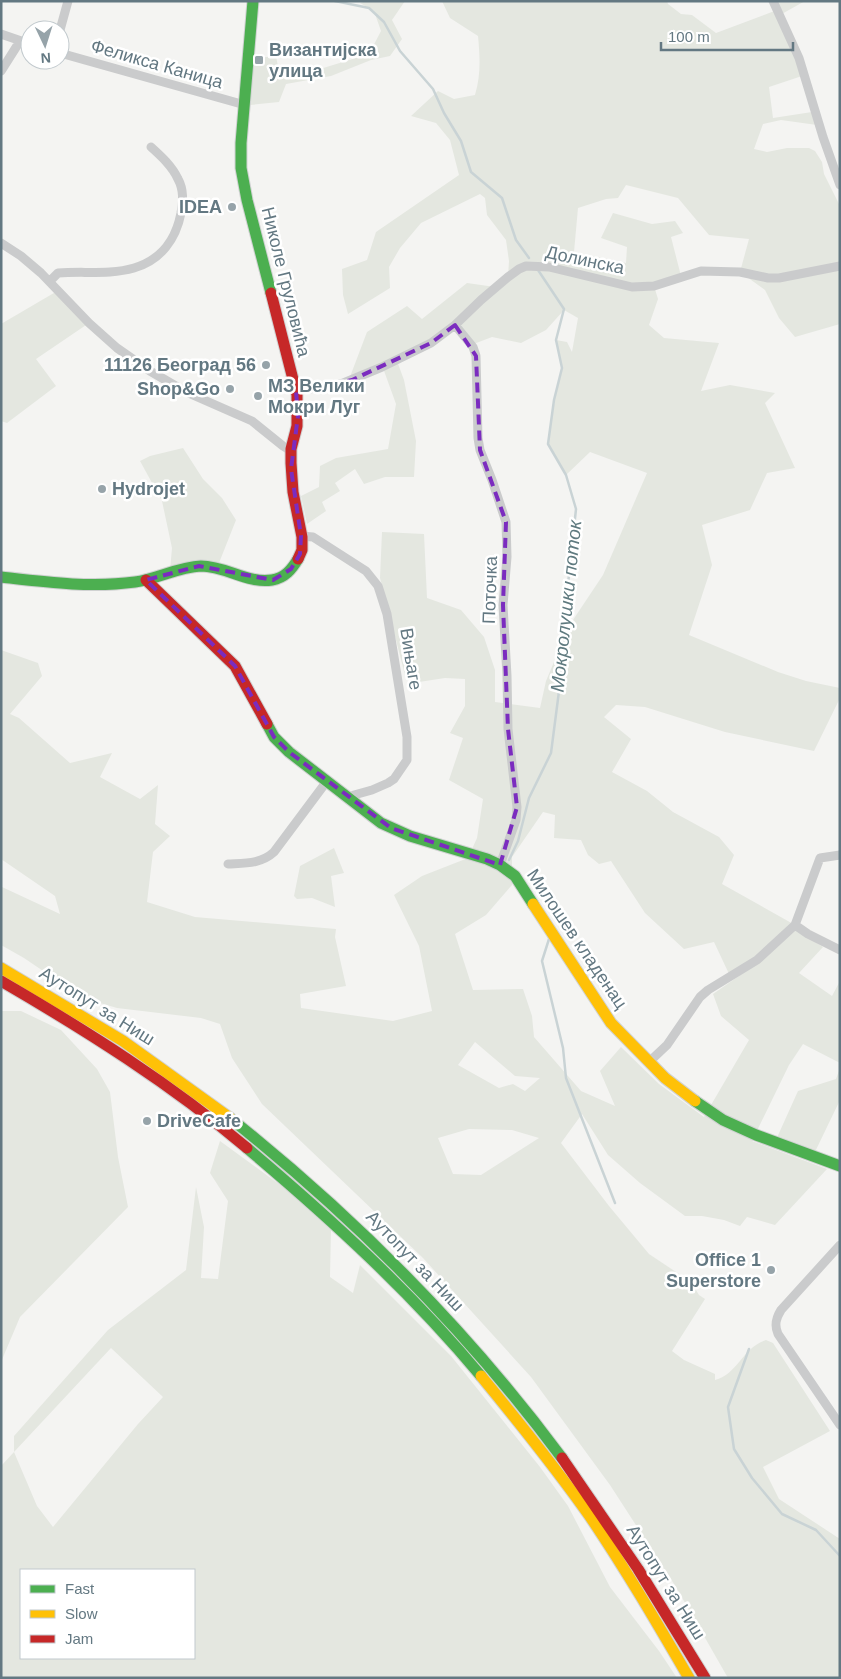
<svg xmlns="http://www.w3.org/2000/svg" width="841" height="1679" font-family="Helvetica,sans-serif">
	<rect width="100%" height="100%" fill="#f4f4f2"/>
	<path fill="#e4e7e0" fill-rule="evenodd" d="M 367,1 L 405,1 L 392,20 L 402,39 L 390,56 L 371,60 L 331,76 L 286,84 L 279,102 L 250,105 L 248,59 L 276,56 L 279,72 L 320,69 L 369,54 L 381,31 L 374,11 L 360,3 Z
		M 442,1 L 667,1 L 668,4 L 681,14 L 692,15 L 716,33 L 777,10 L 773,1 L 805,1 L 780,15 L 805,75 L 769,87 L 773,118 L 812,112 L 817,125 L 781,120 L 763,124 L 754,149 L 767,152 L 787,148 L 809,148 L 815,151 L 822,162 L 824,174 L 840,206 L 840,324 L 795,337 L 779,318 L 765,290 L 740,272 L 749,239 L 709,235 L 678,198 L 626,185 L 618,198 L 606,199 L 578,208 L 574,252 L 626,263 L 627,247 L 601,238 L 613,213 L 652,224 L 675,221 L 683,233 L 671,237 L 681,276 L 654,286 L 658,299 L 649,325 L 664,338 L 719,343 L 701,391 L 730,385 L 775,393 L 765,403 L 795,468 L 767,473 L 750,510 L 702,525 L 712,565 L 689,635 L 778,672 L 806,681 L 840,688 L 840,698 L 814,751 L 725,732 L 645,707 L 616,705 L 604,717 L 631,739 L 612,772 L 647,791 L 673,812 L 719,837 L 734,855 L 722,884 L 795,925 L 730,976 L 714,942 L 684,949 L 645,913 L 611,861 L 599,864 L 588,855 L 581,840 L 554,838 L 555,815 L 543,812 L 512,857 L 512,885 L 486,915 L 455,934 L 473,990 L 523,989 L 532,1016 L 534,1037 L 581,1091 L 615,1106 L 600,1071 L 621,1047 L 659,1084 L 704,1117 L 749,1040 L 721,1016 L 713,994 L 759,962 L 794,929 L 823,947 L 799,973 L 832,996 L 840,981 L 840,1063 L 803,1044 L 789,1065 L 752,1141 L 827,1169 L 775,1225 L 747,1217 L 740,1226 L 724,1220 L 702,1216 L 685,1216 L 640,1183 L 608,1155 L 582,1114 L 561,1143 L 609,1206 L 649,1254 L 691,1282 L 699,1295 L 705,1299 L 672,1351 L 684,1360 L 715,1374 L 715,1380 C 738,1374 742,1348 766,1340 L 773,1343 L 830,1431 L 763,1467 L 779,1499 L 840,1539 L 840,1678 L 728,1678 L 676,1587 L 610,1485 L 531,1377 L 423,1258 L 262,1104 L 232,1058 L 220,1024 L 201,1018 L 117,1008 L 83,998 L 24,958 L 1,945 L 2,887 L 60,914 L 55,896 L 1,859 L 1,650 L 38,663 L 42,676 L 10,714 L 19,718 L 70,763 L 112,753 L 100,777 L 140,799 L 158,785 L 155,824 L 170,836 L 153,852 L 147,902 L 195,917 L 336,929 L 335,937 L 346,986 L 300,994 L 301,1008 L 393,1021 L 432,1011 L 419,946 L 394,895 L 422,876 L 468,858 L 477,838 L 483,799 L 449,780 L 463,738 L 450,733 L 465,706 L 465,679 L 445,678 L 419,682 L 405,675 L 380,578 L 382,532 L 424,534 L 427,598 L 461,610 L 484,637 L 495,670 L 495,702 L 540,708 L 546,681 L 569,626 L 603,575 L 647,473 L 590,452 L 566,475 L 548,444 L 556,392 L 562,368 L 556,340 L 567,342 L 572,352 L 578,318 L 564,310 L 546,330 L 521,343 L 492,337 L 471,345 L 455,325 L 419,349 L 348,382 L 367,332 L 407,306 L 422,319 L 467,283 L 495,287 L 508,277 L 509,261 L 506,240 L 487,215 L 485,198 L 480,194 L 421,223 L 400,248 L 389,267 L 390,288 L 348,314 L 343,295 L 342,269 L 367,260 L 376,232 L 459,175 L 450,140 L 436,123 L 411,116 L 438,91 L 454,99 L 475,95 C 481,75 480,57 478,36 L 450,18 ZM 475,1042 L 515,1076 L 540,1078 L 525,1091 L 513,1084 L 499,1088 L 458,1065 ZM 469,1129 L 512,1130 L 539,1138 L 481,1175 L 453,1174 L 438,1138 Z
		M 59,290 L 89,323 L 36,359 L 56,386 L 7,423 L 1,421 L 1,324 Z
		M 397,361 L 404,380 L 416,441 L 414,477 L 385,477 L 364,484 L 355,469 L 335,483 L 340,491 L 322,502 L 326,511 L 307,524 L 301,496 L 319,487 L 320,466 L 336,458 L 388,449 L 396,404 L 383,368 Z
		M 183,448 L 203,479 L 222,498 L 236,520 L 217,568 L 170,571 L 172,548 L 162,501 L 140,461 L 150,456 Z
		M 334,848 L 344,873 L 331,876 L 335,907 L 312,898 L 297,899 L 294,896 L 300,866 Z
		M 1,1011 L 21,1011 L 61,1030 L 97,1069 L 110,1092 L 118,1157 L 128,1207 L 20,1317 L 1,1362 Z
		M 840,1068 L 840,1100 L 813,1156 L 775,1142 L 798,1091 L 836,1079 Z
		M 220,1141 L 287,1190 L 331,1230 L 330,1277 L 353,1293 L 360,1265 L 451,1356 L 540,1467 L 568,1506 L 610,1587 L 659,1651 L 677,1678 L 1,1678 L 1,1466 L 14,1452 L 14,1436 L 108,1330 L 186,1270 L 196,1187 L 204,1227 L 201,1278 L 218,1279 L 228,1201 L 210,1173 ZM 111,1348 L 163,1397 L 138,1424 L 53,1527 L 37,1506 L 14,1452 ZM 21,1570 L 194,1570 L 194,1658 L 21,1658 Z"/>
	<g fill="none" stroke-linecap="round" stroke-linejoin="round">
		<path stroke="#c9d3d5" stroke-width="2.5" d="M 335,1 L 369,8 L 384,22 L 400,51 L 433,89 L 444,113 L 461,141 L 471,172 L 502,198 L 516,240 L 529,258
			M 509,860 L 518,841 L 529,798 L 551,753 L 562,668 L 565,612 L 576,509 L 566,475 L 548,444 L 554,400 L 562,368 L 556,340 L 564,309 L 538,270
			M 549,939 L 542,961 L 563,1048 L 566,1078 L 615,1203
			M 749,1349 L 728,1407 L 734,1449 L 752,1478 L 782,1514 L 816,1530 L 840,1556"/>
		<g stroke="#d0d2d2" stroke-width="13">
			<path id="fast" d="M 253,1 L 241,143 L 241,168 L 247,200 L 271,293
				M 1,577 C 45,582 90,588 135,582 C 157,579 178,567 201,566 C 226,566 248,584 272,580 C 285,578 292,569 298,559
				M 267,724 L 274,737 L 289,752 L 381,823 L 410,836 L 487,859 L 500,865 L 515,876 L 533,904
				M 695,1101 L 723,1120 L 756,1135 L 840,1166
				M 230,1118 C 354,1217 467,1330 562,1458
				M 247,1148 C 330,1218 411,1292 481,1376"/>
		</g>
		<g stroke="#d0d2d2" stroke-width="13">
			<path id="slow" d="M 533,904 L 611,1023 L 665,1078 L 695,1101
				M 1,968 L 123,1041 L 230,1118
				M 481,1376 C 518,1421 555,1467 589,1515 C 625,1568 657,1623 689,1678"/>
		</g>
		<g stroke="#d0d2d2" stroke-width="13">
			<path id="jam" d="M 271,293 L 297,395 L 297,426 L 291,449 L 291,463 L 293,492 L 302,537 L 302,550 L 298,559
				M 146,580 L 235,666 L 267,724
				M 1,981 C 87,1031 171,1084 247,1148
				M 562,1458 L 638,1569 L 705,1678"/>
		</g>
		<path stroke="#cacbcc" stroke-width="9" d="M 773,1 L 799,58 L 823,137 L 840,185
			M 60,30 L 68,1
			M 1,34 L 30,44
			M 60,53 L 245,105
			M 1,71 L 20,41
			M 1,243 L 21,256 L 41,273 L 89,323 L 117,348 L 150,371 L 186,392 L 252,421 L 283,446 L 291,451
			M 50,281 L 58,273 C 83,271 110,275 134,268 C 161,260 176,239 181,213 C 183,201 184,190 178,179 C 172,166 161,156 151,147
			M 455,325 L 473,347 L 476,356 L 478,438 L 480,450 L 492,480 L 506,522 L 507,557 L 503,605 L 507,676 L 508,729 L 517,807 L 516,820 L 500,865
			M 296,391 L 341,384 L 382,367 L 431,343 L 455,325 L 481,300 L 508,277 L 519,269 L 526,266 L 549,267 L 632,287 L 654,286 L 701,271 L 740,272 L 768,278 L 779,278 L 840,266
			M 301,536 L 313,537 L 366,571 L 378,586 L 387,614 L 407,737 L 407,760 L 394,779 L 388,783 L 372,790 L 354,795 L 349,799
			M 228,864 C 245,863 261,864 274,852 L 327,781
			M 795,925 L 808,934 L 840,950
			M 649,1062 L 667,1045 L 700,997 L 708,990 L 757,960 L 795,925 L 820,858 L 840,855
			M 840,1245 L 781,1310 C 776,1318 774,1325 778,1334 L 840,1425"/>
		<use href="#fast" stroke="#4caf50" stroke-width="11"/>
		<use href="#slow" stroke="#ffc107" stroke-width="11"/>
		<use href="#jam" stroke="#c62828" stroke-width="11"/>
	</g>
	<path fill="none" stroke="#7b2cbf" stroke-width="4" stroke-dasharray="10 6" stroke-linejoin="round" d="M 455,325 L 476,356 L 480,450 L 506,522 L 503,605 L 508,729 L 517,807 L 500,865 L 391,828 L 289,752 L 274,737 L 235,666 L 146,580 L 199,566 L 273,580 L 291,569 L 300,554 L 301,536 L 291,469 L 298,416 L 296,391 L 352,380 L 431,343 Z"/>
	<g fill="#96a3a9" stroke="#fff" stroke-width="2">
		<rect x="254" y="55" width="10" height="10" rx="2.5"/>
		<circle cx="232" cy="207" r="5"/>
		<circle cx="266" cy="365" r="5"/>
		<circle cx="230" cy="389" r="5"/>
		<circle cx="258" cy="396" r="5"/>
		<circle cx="102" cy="489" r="5"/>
		<circle cx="147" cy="1121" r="5"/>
		<circle cx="771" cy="1270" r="5"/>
	</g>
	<g text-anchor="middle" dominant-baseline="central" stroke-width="5" stroke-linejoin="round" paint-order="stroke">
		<g font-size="18" font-weight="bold" fill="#637882" stroke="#fff" text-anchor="start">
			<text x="269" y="50">Византијска<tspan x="269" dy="21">улица</tspan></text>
			<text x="222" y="207" text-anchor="end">IDEA</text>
			<text x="256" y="365" text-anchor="end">11126 Београд 56</text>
			<text x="268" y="386">МЗ Велики<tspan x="268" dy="21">Мокри Луг</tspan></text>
			<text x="220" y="389" text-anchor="end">Shop&amp;Go</text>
			<text x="112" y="489">Hydrojet</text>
			<text x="157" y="1121">DriveCafe</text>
			<text x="761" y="1260" text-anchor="end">Office 1<tspan x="761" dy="21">Superstore</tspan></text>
		</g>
		<g font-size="18" fill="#637882" stroke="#fff">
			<text transform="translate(157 64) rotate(16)">Феликса Каница</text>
			<text transform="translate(585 260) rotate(12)">Долинска</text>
			<text transform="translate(286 282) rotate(76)">Николе Груловића</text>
			<text transform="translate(490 590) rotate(-88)">Поточка</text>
			<text transform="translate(411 659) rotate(81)">Вињаге</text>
			<text transform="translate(577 939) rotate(56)">Милошев кладенац</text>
			<text transform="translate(97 1006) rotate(32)">Аутопут за Ниш</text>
			<text transform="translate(415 1261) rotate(46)">Аутопут за Ниш</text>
			<text transform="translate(666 1582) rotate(58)">Аутопут за Ниш</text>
		</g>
		<g font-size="19" font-style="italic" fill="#5f7a7f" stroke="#fff">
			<text transform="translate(566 606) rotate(-84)">Мокролушки поток</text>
		</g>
	</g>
	<rect width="841" height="1679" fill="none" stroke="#637882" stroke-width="5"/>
	<rect x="20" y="1569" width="175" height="90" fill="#ffffff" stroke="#c1c9cd"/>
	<rect x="30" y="1585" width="25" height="8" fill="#4caf50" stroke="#c1c9cd"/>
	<text x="65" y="1594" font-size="15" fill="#637882">Fast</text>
	<rect x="30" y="1610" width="25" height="8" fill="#ffc107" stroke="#c1c9cd"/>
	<text x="65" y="1619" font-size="15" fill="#637882">Slow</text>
	<rect x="30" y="1635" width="25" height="8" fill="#c62828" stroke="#c1c9cd"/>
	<text x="65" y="1644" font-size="15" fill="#637882">Jam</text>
	<g transform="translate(45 45) rotate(176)"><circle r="24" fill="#ffffff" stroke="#c1c9cd"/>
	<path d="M0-4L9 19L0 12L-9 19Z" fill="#96a3a9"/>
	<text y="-8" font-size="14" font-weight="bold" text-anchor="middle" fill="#637882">N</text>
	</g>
	<path d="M661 42v8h132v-8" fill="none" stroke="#637882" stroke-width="2.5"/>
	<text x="668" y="42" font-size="15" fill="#637882" stroke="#ffffff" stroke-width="4" paint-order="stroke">100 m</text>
</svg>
